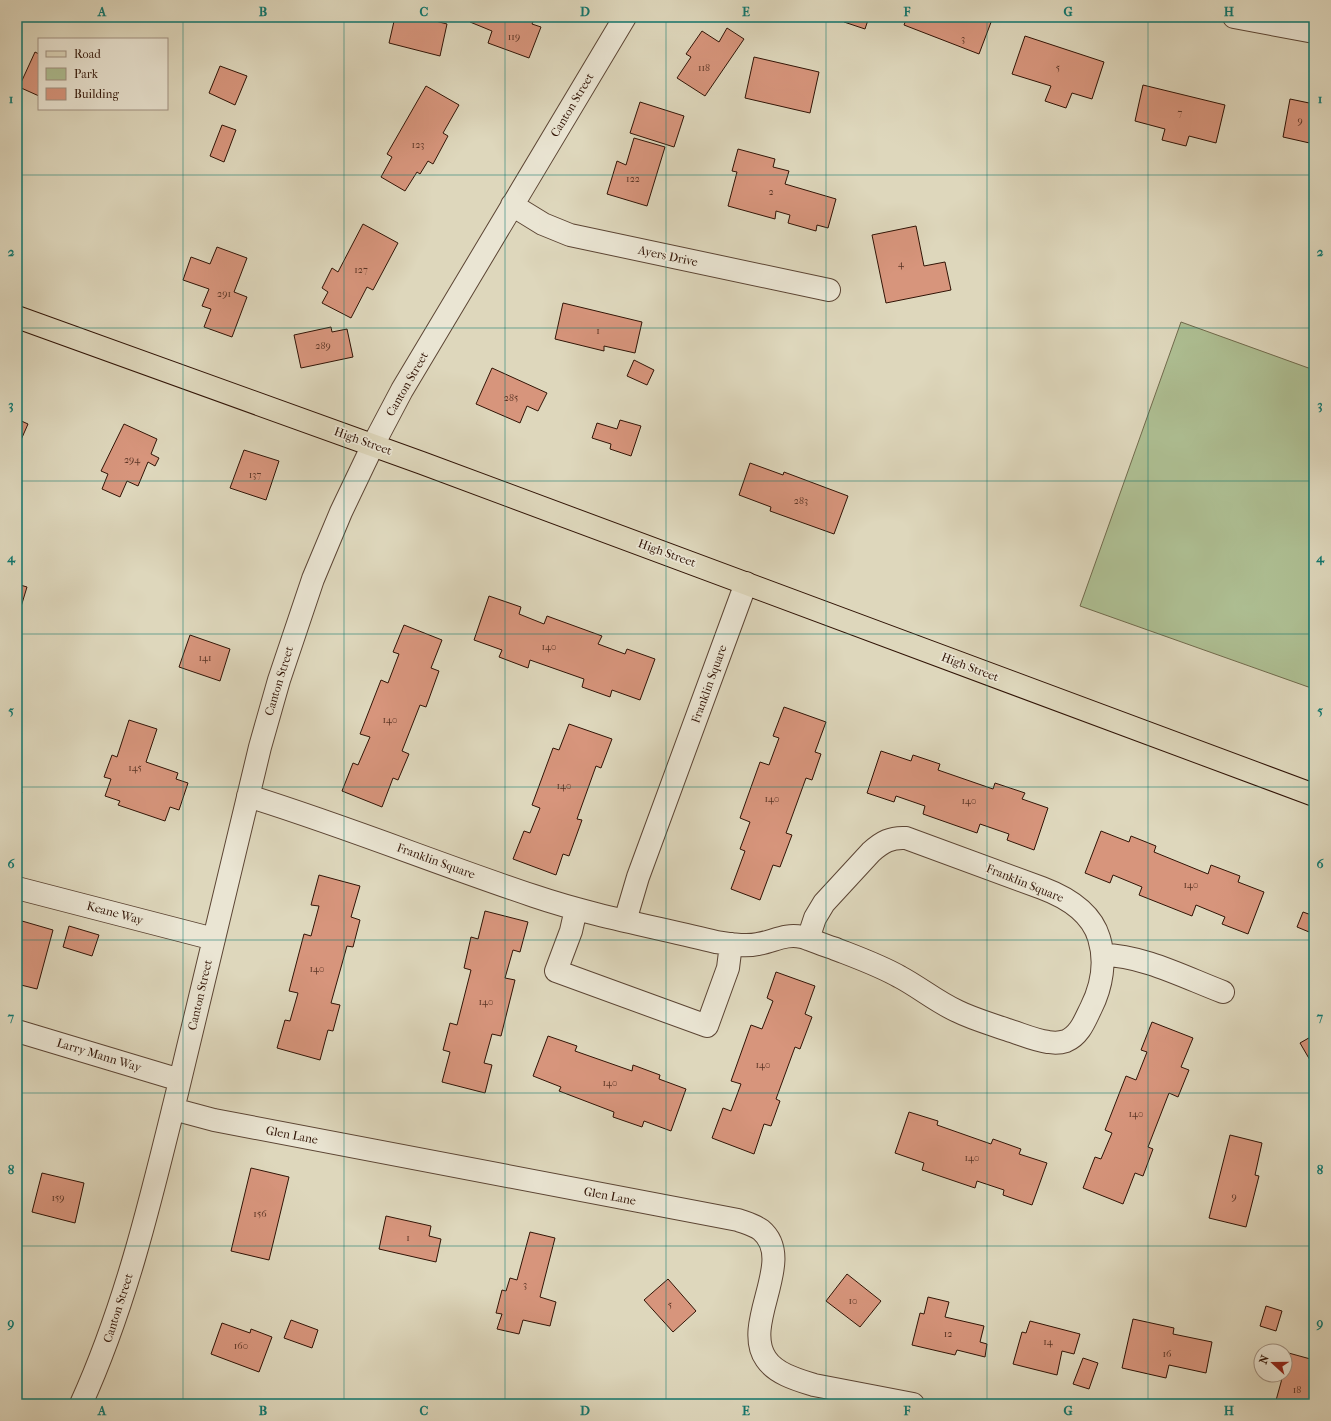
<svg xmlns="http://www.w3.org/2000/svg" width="1331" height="1421" font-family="'IM FELL French Canon',serif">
	<rect width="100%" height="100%" fill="#ded7bc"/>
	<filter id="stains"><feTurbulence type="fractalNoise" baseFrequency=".005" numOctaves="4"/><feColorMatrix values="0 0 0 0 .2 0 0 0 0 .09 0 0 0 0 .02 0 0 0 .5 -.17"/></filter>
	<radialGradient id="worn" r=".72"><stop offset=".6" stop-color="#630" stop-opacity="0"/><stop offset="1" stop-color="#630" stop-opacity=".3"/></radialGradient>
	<path fill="#aebf93" stroke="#706a4c" d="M 1181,322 L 1314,370 L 1314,689 L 1080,606 Z"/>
	<path fill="#d7957c" stroke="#311406" d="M 395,17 L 420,17 L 447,24 L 440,56 L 389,43 Z
		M 472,17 L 535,17 L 532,24 L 541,27 L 529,58 L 488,43 L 492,31 L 470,22 Z
		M 846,17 L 869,17 L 865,29 L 844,22 Z
		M 907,17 L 993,17 L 979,54 L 904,25 Z
		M 727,28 L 744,39 L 705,96 L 677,78 L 691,57 L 686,54 L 702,31 L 719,42 Z
		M 1025,36 L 1104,62 L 1092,99 L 1072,93 L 1066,108 L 1045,101 L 1051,86 L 1012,74 Z
		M 35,52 L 39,54 L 39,96 L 19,87 Z
		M 754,57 L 819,72 L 810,113 L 745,98 Z
		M 220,66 L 247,76 L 235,105 L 209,93 Z
		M 1143,85 L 1225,105 L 1216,143 L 1189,136 L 1186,146 L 1162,140 L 1165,129 L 1135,121 Z
		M 426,86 L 459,105 L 443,133 L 448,136 L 433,164 L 428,161 L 420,174 L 417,172 L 405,191 L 381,177 L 392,157 L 387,154 Z
		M 1290,99 L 1314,104 L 1314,144 L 1283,137 Z
		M 640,102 L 684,116 L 674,147 L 630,133 Z
		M 222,125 L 236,130 L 224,162 L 210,156 Z
		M 634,138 L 665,147 L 647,206 L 607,194 L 617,161 L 626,165 Z
		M 738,149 L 775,159 L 773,167 L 789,171 L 785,184 L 836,199 L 828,228 L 817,225 L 816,231 L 788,223 L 790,215 L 776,211 L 775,219 L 728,206 L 737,172 L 732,171 Z
		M 363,224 L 398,243 L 373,290 L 367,287 L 351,318 L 322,303 L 328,292 L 322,288 L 332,268 L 338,272 Z
		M 916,226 L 924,266 L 945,262 L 951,290 L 886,303 L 872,235 Z
		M 217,247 L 247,258 L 234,292 L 247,297 L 232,337 L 204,327 L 211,309 L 202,306 L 209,289 L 183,280 L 191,257 L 210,264 Z
		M 563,303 L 642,322 L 635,353 L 604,346 L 604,351 L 555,339 Z
		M 331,327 L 332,332 L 347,329 L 353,357 L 301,368 L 294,335 Z
		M 634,360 L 654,370 L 647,385 L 627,376 Z
		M 492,368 L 547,393 L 538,411 L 527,406 L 520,423 L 476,404 Z
		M 17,419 L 28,424 L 17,449 Z
		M 620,420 L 641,426 L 631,456 L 610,449 L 611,444 L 592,438 L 597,423 L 617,429 Z
		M 124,424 L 157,439 L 151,454 L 159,458 L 155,466 L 148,462 L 138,486 L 127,481 L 120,497 L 102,489 L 108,474 L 101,471 Z
		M 244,450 L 279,461 L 266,500 L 230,488 Z
		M 750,463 L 783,475 L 784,472 L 848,496 L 834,534 L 770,511 L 771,507 L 739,495 Z
		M 17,584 L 27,587 L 20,610 L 17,609 Z
		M 489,596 L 521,607 L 519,614 L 544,624 L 547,616 L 602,636 L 598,644 L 625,654 L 627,649 L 655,659 L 640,700 L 612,690 L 610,697 L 582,687 L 584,679 L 530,660 L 528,668 L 499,657 L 502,650 L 474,640 Z
		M 404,625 L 442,640 L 431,668 L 439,671 L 426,707 L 420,705 L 402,751 L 409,754 L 398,780 L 393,778 L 382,807 L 342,791 L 353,763 L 358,765 L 370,737 L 360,734 L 381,680 L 388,683 L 399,654 L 393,652 Z
		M 190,635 L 230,649 L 220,681 L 179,667 Z
		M 784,707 L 826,722 L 815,752 L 821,754 L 812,780 L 806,778 L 786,833 L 792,835 L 780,867 L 773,865 L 760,900 L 731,889 L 745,851 L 740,849 L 750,822 L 740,818 L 760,762 L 769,765 L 779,738 L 773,736 Z
		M 129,720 L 157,729 L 146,762 L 178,773 L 176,779 L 188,783 L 179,810 L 170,807 L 165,821 L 118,805 L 120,801 L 105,796 L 111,779 L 104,777 L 112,755 L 117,757 Z
		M 569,724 L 612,739 L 601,768 L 596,766 L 577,819 L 582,820 L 569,856 L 563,854 L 556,875 L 513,859 L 524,831 L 530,833 L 540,808 L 532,805 L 553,748 L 559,750 Z
		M 881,751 L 911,761 L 913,755 L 940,764 L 938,770 L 993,789 L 995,783 L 1025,793 L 1022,799 L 1048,808 L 1034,850 L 1007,840 L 1009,834 L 980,824 L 977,833 L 923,814 L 925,806 L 896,796 L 894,802 L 867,793 Z
		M 17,789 L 22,792 L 17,800 Z
		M 1101,831 L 1129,842 L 1131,836 L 1156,846 L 1154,852 L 1208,874 L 1211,865 L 1240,876 L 1238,882 L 1264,892 L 1248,934 L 1222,924 L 1225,917 L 1196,905 L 1192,916 L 1139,895 L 1142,887 L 1113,875 L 1110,883 L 1085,873 Z
		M 319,875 L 360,886 L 351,917 L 360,920 L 353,947 L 347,946 L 331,1003 L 340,1005 L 333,1031 L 328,1030 L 320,1060 L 277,1048 L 285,1020 L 290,1021 L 298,993 L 289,991 L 304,934 L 311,936 L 319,906 L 311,905 Z
		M 485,911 L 528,922 L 520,952 L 513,950 L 505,978 L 515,980 L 501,1036 L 492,1034 L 484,1063 L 492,1065 L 485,1093 L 442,1082 L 450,1052 L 443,1050 L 450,1023 L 457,1025 L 471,970 L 464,968 L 471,937 L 478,939 Z
		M 1303,912 L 1314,916 L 1314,934 L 1297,927 Z
		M 22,921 L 53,930 L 37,989 L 17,984 L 17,932 L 18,932 Z
		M 69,926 L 99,935 L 92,956 L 63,947 Z
		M 776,972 L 815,986 L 805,1014 L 812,1017 L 800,1049 L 795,1047 L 776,1099 L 780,1101 L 771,1126 L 764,1124 L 754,1154 L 712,1138 L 723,1108 L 731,1111 L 741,1084 L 731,1081 L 751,1025 L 762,1029 L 773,1001 L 767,998 Z
		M 1152,1022 L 1193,1038 L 1181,1067 L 1189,1070 L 1178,1097 L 1169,1093 L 1148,1147 L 1153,1149 L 1143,1176 L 1135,1173 L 1123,1204 L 1083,1188 L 1095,1157 L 1101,1159 L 1112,1133 L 1105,1130 L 1126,1076 L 1136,1080 L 1147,1052 L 1141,1050 Z
		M 1314,1035 L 1314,1067 L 1300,1043 Z
		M 548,1036 L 577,1046 L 575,1051 L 632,1071 L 633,1065 L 660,1075 L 659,1079 L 686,1089 L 671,1131 L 644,1121 L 642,1127 L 613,1117 L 614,1112 L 559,1091 L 561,1087 L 533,1076 Z
		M 909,1112 L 938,1121 L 937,1125 L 991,1144 L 993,1139 L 1021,1149 L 1019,1154 L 1047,1163 L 1032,1205 L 1003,1195 L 1004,1190 L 977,1181 L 975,1188 L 922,1170 L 924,1163 L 895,1153 Z
		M 1230,1135 L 1262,1143 L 1255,1175 L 1259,1176 L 1246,1227 L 1209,1218 Z
		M 251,1168 L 289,1177 L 269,1260 L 231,1251 Z
		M 42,1173 L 84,1183 L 75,1223 L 32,1212 Z
		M 386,1216 L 431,1226 L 429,1236 L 441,1239 L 436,1262 L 379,1249 Z
		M 530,1232 L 555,1238 L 540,1297 L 556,1302 L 550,1326 L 523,1320 L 519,1334 L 497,1329 L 502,1314 L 496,1313 L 502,1290 L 506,1291 L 510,1278 L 517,1280 Z
		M 847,1274 L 881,1301 L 860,1327 L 826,1301 Z
		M 668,1279 L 696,1311 L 673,1332 L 644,1300 Z
		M 928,1297 L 949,1302 L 945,1317 L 984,1326 L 980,1342 L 987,1344 L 985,1357 L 957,1350 L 955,1355 L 912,1345 L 920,1313 L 924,1314 Z
		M 1266,1306 L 1282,1311 L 1276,1331 L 1260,1326 Z
		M 1133,1319 L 1174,1328 L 1173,1334 L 1212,1342 L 1206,1373 L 1169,1365 L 1166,1378 L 1122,1368 Z
		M 291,1320 L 318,1330 L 312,1348 L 284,1338 Z
		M 1030,1321 L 1080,1334 L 1074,1354 L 1062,1351 L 1057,1375 L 1013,1364 L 1022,1332 L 1026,1333 Z
		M 222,1323 L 250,1333 L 251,1329 L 272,1337 L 259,1372 L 211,1354 Z
		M 1285,1352 L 1314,1360 L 1314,1404 L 1275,1404 L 1283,1375 L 1285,1375 Z
		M 1083,1358 L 1098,1363 L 1089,1389 L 1073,1384 Z"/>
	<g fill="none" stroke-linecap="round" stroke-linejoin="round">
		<g stroke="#5c4534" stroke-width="24">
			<path id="minor" d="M 1234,17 L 1314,32
				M 512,205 L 543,224 L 570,235 L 829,290
				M 248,796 C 345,826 438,864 534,896 C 593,916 655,927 716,942 C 730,944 744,947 758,944 C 773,942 785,933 802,937 C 812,940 823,945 833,948 C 856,957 879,965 900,977 C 919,987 937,1002 957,1011 C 973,1019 991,1024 1008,1030 C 1021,1034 1034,1040 1048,1042 C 1054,1043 1060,1043 1066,1041 C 1080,1035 1085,1020 1091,1008 C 1102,986 1106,961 1099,938 C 1091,911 1066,897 1042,888 L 906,838 C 891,837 882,842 871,852 L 824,903 L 815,918 L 808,939
				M 17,888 L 214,939
				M 576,909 L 571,931 L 556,971 L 707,1026 L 728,968 L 731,944
				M 625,921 L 638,877 L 746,583
				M 1103,955 C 1142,955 1186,978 1223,992
				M 17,1031 L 180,1080
				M 173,1109 L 214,1120 L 738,1220 C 746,1223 754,1225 761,1230 C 797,1260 741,1323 766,1359 C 776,1374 798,1380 814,1385 L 913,1404
				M 81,1404 C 126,1305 151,1199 177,1093 C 205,978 232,862 260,747 L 279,680 L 313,579 L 341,512 L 373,445 L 402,390 L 625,17"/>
		</g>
		<g stroke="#311406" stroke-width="24">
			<path id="major" d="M 17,317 L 422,463 L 1314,795"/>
		</g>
		<use href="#minor" stroke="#eae5d3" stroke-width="22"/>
		<use href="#major" stroke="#ded7bc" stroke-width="22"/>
	</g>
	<path fill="none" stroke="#0f766e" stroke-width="1" stroke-opacity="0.55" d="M 183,17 L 183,1404M 344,17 L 344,1404M 505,17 L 505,1404M 666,17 L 666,1404M 826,17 L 826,1404M 987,17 L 987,1404M 1148,17 L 1148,1404M 17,175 L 1314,175M 17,328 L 1314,328M 17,481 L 1314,481M 17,634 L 1314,634M 17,787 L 1314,787M 17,940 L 1314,940M 17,1093 L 1314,1093M 17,1246 L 1314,1246"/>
	<g text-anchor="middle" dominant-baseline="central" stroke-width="3.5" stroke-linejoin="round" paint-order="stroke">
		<g font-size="10" fill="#5a3424">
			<text x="514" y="37">119</text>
			<text x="963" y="39">3</text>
			<text x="704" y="68">118</text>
			<text x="1058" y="68">5</text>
			<text x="1180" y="113">7</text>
			<text x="1300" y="121">9</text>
			<text x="418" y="145">123</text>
			<text x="633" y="179">122</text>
			<text x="771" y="192">2</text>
			<text x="901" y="264">4</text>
			<text x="361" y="270">127</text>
			<text x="224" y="294">291</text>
			<text x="598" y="331">1</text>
			<text x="323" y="346">289</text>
			<text x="511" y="398">285</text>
			<text x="132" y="460">294</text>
			<text x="255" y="475">137</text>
			<text x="801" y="501">283</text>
			<text x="549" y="647">140</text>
			<text x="205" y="658">141</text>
			<text x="390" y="720">140</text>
			<text x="135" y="768">145</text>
			<text x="564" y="786">140</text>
			<text x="772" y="799">140</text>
			<text x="969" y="801">140</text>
			<text x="1191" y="885">140</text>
			<text x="317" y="969">140</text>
			<text x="486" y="1002">140</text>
			<text x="763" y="1065">140</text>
			<text x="610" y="1083">140</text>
			<text x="1136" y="1114">140</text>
			<text x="972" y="1158">140</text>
			<text x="1234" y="1197">9</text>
			<text x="58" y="1198">159</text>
			<text x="260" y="1214">156</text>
			<text x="408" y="1238">1</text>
			<text x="525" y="1285">3</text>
			<text x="853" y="1301">10</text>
			<text x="670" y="1305">5</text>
			<text x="948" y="1334">12</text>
			<text x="1048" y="1342">14</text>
			<text x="241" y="1346">160</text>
			<text x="1167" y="1354">16</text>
			<text x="1297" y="1390">18</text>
		</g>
		<g font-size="12" fill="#311406" stroke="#eae5d3">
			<text transform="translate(572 105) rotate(-59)">Canton Street</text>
			<text transform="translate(668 256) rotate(12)">Ayers Drive</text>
			<text transform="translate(407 384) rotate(-60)">Canton Street</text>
			<text transform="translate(363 441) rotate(20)">High Street</text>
			<text transform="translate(667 553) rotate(20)">High Street</text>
			<text transform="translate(970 667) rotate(21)">High Street</text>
			<text transform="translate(279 681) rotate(-73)">Canton Street</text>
			<text transform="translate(709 684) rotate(-70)">Franklin Square</text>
			<text transform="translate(436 861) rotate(20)">Franklin Square</text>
			<text transform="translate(1025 883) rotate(22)">Franklin Square</text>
			<text transform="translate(115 913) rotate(15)">Keane Way</text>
			<text transform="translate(200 995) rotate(-77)">Canton Street</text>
			<text transform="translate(99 1055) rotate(17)">Larry Mann Way</text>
			<text transform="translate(292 1135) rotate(11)">Glen Lane</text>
			<text transform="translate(610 1196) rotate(11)">Glen Lane</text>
			<text transform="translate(118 1308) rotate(-72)">Canton Street</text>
		</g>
	</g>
	<rect width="1331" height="1421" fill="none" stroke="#ded7bc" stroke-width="44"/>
	<rect x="38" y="38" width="130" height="72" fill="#eae5d3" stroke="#a09181"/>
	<rect x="46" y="51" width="20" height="6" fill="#ded7bc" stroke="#a09181"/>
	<text x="74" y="58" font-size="12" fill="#311406">Road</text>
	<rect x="46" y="68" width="20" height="12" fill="#aebf93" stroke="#a09181"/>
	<text x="74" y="78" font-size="12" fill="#311406">Park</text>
	<rect x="46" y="88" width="20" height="12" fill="#d7957c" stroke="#a09181"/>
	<text x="74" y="98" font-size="12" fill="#311406">Building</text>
	<g transform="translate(1273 1363) rotate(291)"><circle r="19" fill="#eae5d3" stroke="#a09181"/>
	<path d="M0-3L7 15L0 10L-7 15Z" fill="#8f2418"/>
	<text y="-6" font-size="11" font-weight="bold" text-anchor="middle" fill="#311406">N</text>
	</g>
	<rect x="22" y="22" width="1287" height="1377" fill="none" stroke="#0f766e" stroke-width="1.5"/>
	<g font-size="13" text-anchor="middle" font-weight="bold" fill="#0f766e">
		<text x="102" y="16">A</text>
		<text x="263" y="16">B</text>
		<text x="424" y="16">C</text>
		<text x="585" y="16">D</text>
		<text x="746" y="16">E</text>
		<text x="907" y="16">F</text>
		<text x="1068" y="16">G</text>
		<text x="1229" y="16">H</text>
		<text x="11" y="103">1</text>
		<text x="1320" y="103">1</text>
		<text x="11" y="256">2</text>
		<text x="1320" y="256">2</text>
		<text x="11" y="409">3</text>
		<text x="1320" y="409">3</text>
		<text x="11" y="562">4</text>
		<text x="1320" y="562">4</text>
		<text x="11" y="715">5</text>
		<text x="1320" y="715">5</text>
		<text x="11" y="868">6</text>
		<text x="1320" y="868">6</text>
		<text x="11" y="1021">7</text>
		<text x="1320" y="1021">7</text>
		<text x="11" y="1174">8</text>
		<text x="1320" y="1174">8</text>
		<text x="11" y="1327">9</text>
		<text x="1320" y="1327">9</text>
		<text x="102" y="1415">A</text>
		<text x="263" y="1415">B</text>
		<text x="424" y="1415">C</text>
		<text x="585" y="1415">D</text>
		<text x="746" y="1415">E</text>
		<text x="907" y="1415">F</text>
		<text x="1068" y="1415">G</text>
		<text x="1229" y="1415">H</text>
	</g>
	<rect width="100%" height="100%" filter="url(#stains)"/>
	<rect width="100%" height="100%" fill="url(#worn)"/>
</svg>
